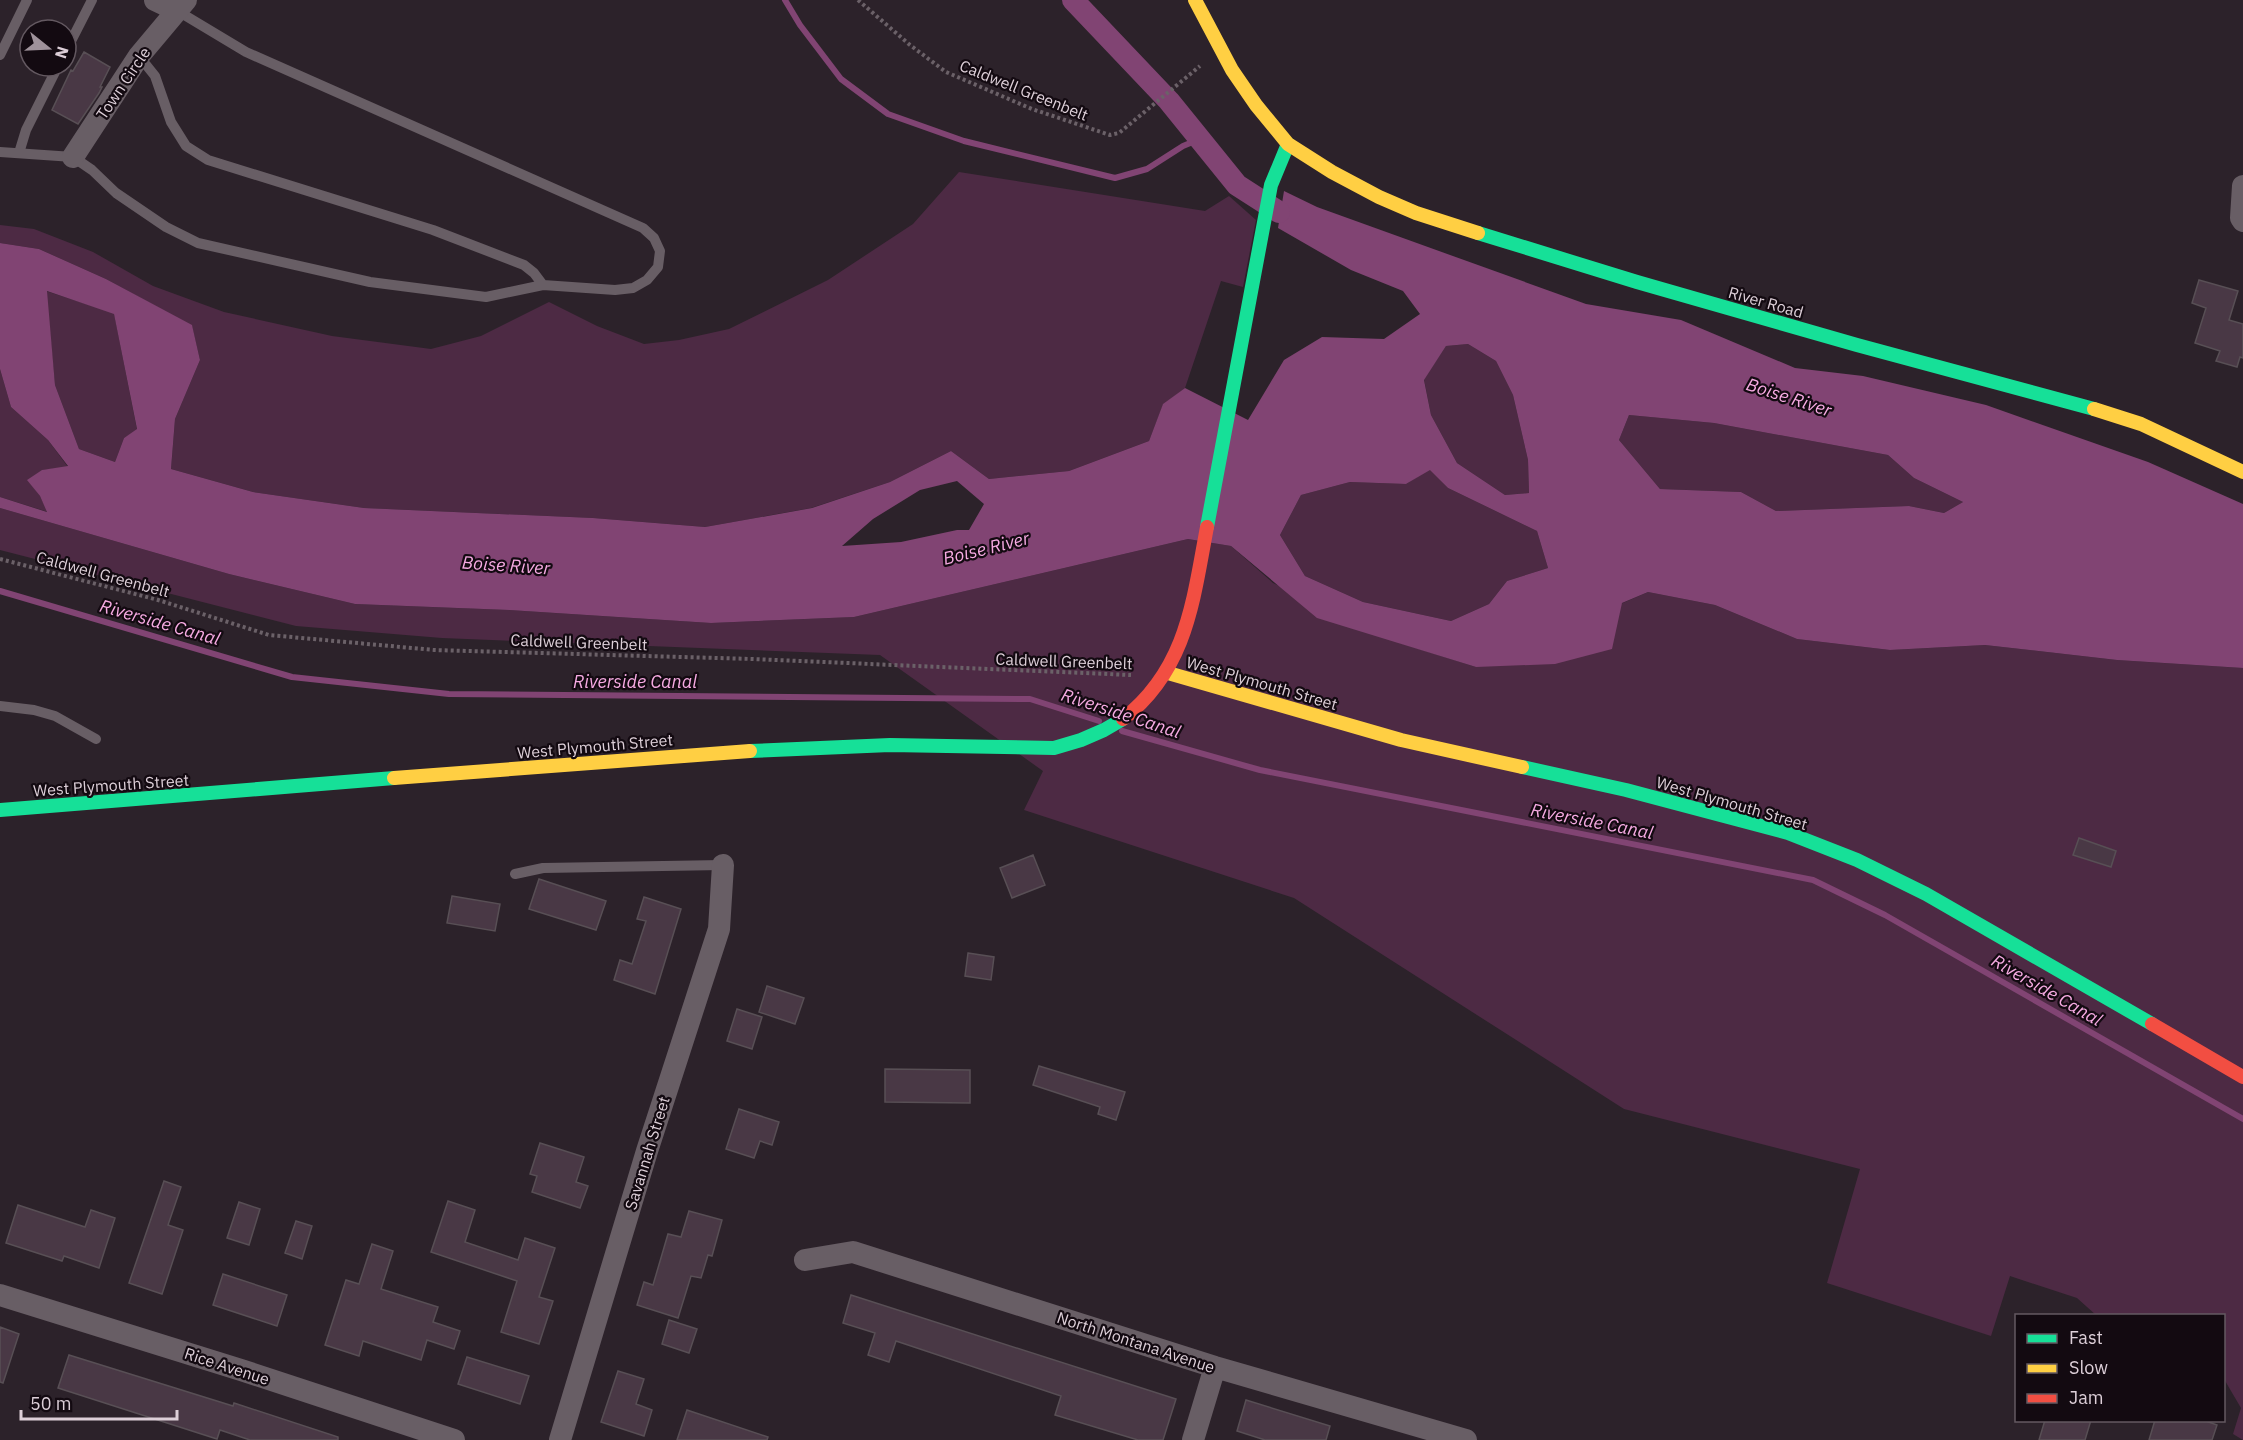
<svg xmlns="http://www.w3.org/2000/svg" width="2243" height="1440" font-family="'IBM Plex Sans',sans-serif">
	<rect width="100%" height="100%" fill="#2c222a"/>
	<path fill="#4d2a44" d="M 959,172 L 1205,211 L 1229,196 L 1256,220 L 1243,287 L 1221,281 L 1185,388 L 1163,405 L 1149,441 L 1069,471 L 989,479 L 951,451 L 890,482 L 811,508 L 705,527 L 593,518 L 364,508 L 253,492 L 171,469 L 175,419 L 200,360 L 192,326 L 106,279 L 39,249 L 0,243 L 0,225 L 34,229 L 93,252 L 153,286 L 224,312 L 332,336 L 431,349 L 481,336 L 549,302 L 597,326 L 644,344 L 679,340 L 729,329 L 828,280 L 913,224 Z
		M 46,291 L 114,313 L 137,430 L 124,438 L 115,462 L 79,449 L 55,385 Z
		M 1468,344 L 1496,361 L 1513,395 L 1528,460 L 1529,493 L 1505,495 L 1457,463 L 1431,415 L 1424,379 L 1446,346 Z
		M 0,369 L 11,407 L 48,440 L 68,467 L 43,470 L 28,480 L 40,496 L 48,512 L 0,497 Z
		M 1629,415 L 1714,423 L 1888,455 L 1914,478 L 1963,502 L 1944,513 L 1909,506 L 1776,511 L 1741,492 L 1660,489 L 1619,440 Z
		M 1430,469 L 1448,488 L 1537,531 L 1548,568 L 1507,581 L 1489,604 L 1451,621 L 1363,602 L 1305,576 L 1280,535 L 1301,495 L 1350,482 L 1406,484 Z
		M 0,508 L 229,574 L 355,604 L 509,610 L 711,623 L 854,617 L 1188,539 L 1231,546 L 1273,583 L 1400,643 L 1476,667 L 1648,592 L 1715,605 L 1797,639 L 1890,650 L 1985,645 L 2117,660 L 2243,668 L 2243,1440 L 2233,1434 L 2241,1408 L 2224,1379 L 2224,1316 L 2096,1315 L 2077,1298 L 2010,1276 L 1991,1336 L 1827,1283 L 1860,1169 L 1624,1109 L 1294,898 L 1024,810 L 1043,771 L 880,655 L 442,638 L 296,626 L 0,550 Z"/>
	<path fill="#814473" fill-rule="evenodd" d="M 1284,191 L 1317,207 L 1586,304 L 1681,320 L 1795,368 L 1863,376 L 1986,405 L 2148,462 L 2243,504 L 2243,668 L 2117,660 L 1985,645 L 1890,650 L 1797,639 L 1715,605 L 1648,592 L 1622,603 L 1612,649 L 1555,664 L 1476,667 L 1317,618 L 1231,546 L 1188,539 L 854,617 L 711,623 L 509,610 L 355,604 L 229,574 L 0,508 L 0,497 L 47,512 L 40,496 L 27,480 L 42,470 L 68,466 L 48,440 L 11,407 L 0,369 L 0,243 L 39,249 L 106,279 L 192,325 L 200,360 L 175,419 L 171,469 L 253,492 L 364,508 L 593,518 L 705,527 L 812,508 L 890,482 L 951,451 L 989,479 L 1069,471 L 1149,441 L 1163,404 L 1185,388 L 1248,420 L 1284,360 L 1322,337 L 1384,339 L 1420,314 L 1403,291 L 1351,270 L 1278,228 ZM 47,291 L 114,314 L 137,429 L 124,438 L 115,462 L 79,449 L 55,385 ZM 1468,344 L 1496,361 L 1513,395 L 1528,460 L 1529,493 L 1505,495 L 1457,463 L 1431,415 L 1424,380 L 1446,346 ZM 1629,415 L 1714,423 L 1888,455 L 1914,478 L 1963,502 L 1944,513 L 1909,506 L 1776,511 L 1741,492 L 1660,489 L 1619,440 ZM 1430,470 L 1448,488 L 1537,531 L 1548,568 L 1507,581 L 1489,604 L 1451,621 L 1363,602 L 1305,576 L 1280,535 L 1301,495 L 1350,482 L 1406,484 ZM 957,481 L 984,504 L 969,530 L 957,530 L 901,542 L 842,546 L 873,519 L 920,490 Z"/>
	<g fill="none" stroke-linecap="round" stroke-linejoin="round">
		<path stroke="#814473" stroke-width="6" d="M 785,0 L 800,25 L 841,79 L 888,114 L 964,141 L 1115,178 L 1147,169 L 1183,146 L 1200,139
			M 0,591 L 292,677 L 449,694 L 1030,699 L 1099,721
			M 1122,731 L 1260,770 L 1813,880 L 1885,915 L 2243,1119"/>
		<path stroke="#814473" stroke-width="22" d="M 1073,0 L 1169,101 L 1237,185 L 1279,212"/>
	</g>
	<path fill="#493845" stroke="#584f55" stroke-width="1.5" d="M 84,52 L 110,67 L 100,87 L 102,87 L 99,93 L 78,124 L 52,110 L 71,70 L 73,71 Z
		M 2199,280 L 2238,291 L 2229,320 L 2243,324 L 2243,358 L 2240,357 L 2237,367 L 2216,361 L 2220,351 L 2195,343 L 2206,308 L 2192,303 Z
		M 2079,838 L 2116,851 L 2111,867 L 2073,855 Z
		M 1033,855 L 1045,885 L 1012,898 L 1000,868 Z
		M 539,879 L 606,901 L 596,930 L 529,909 Z
		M 452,896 L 500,904 L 495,931 L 447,923 Z
		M 644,897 L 681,909 L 655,994 L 614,980 L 620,960 L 632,964 L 646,921 L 637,919 Z
		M 968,953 L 994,957 L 991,980 L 965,976 Z
		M 767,986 L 804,998 L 795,1024 L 759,1012 Z
		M 737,1009 L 762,1017 L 752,1049 L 727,1041 Z
		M 1039,1066 L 1125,1092 L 1116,1120 L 1098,1114 L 1100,1107 L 1033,1085 Z
		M 885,1069 L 970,1070 L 970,1103 L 885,1102 Z
		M 739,1109 L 779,1122 L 772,1145 L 760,1141 L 754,1158 L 726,1149 Z
		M 540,1143 L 584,1157 L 576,1182 L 588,1186 L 580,1208 L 532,1192 L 537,1176 L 530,1174 Z
		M 164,1181 L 181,1187 L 168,1225 L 183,1230 L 162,1294 L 129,1283 Z
		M 448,1201 L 475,1210 L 465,1242 L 518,1260 L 525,1238 L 555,1248 L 539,1297 L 553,1301 L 539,1344 L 501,1332 L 517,1281 L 431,1252 Z
		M 239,1202 L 260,1209 L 249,1245 L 227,1238 Z
		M 18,1205 L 85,1227 L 91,1210 L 115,1218 L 99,1268 L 64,1256 L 62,1261 L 6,1243 Z
		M 689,1211 L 722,1220 L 712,1256 L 708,1255 L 701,1278 L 691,1276 L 678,1318 L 637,1305 L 644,1282 L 653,1285 L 668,1234 L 681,1237 Z
		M 296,1221 L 312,1226 L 302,1259 L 285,1253 Z
		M 372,1244 L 393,1251 L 381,1289 L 438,1307 L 433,1322 L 460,1331 L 454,1349 L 427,1340 L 421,1360 L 363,1341 L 359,1356 L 325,1345 L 346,1280 L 359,1284 Z
		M 223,1274 L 287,1295 L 277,1326 L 213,1305 Z
		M 851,1295 L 1176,1399 L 1163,1440 L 1138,1440 L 1055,1415 L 1061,1396 L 896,1341 L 889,1362 L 868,1355 L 875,1333 L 843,1323 Z
		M 669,1320 L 697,1329 L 689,1353 L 662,1344 Z
		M 0,1327 L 19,1334 L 3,1383 L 0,1382 Z
		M 69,1355 L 233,1406 L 234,1403 L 338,1437 L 338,1440 L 250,1440 L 220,1430 L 217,1439 L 58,1388 Z
		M 467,1357 L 529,1376 L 520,1404 L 458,1384 Z
		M 618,1371 L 644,1379 L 636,1404 L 652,1410 L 644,1436 L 601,1422 Z
		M 1246,1400 L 1330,1426 L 1326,1440 L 1265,1440 L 1237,1431 Z
		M 687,1410 L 768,1437 L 767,1440 L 677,1440 Z
		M 2045,1420 L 2091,1420 L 2085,1440 L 2039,1440 Z
		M 2155,1420 L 2203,1420 L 2217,1425 L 2212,1440 L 2149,1440 Z"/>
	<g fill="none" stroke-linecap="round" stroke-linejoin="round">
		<path stroke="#6b6168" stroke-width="4" stroke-dasharray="3 3" stroke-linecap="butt" d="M 858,0 L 910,45 L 946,72 L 1032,109 L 1110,135 L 1119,133 L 1200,66
			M 0,559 L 158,600 L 269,635 L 434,650 L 752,659 L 1131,675"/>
		<path stroke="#685e65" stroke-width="10" d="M 66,51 L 92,0
			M 0,55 L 27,0
			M 139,56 L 155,76 L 171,122 L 186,146 L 208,160 L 433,230 L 524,265 L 534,273 L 543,285
			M 0,152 L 73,157 L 92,170 L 116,193 L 166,227 L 198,243 L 370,282 L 486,297 L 543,285 L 615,290 L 633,288 L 647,280 L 658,267 L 660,251 L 654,238 L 643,228 L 246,52 L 176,10
			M 19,153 L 26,130 L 58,66
			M 0,706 L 34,710 L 55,716 L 96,739
			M 515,874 L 543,868 L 723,865"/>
		<path stroke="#685e65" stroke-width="22" d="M 155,0 L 176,10
			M 73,157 L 139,56 L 186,0
			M 2243,186 L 2241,218 L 2243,221
			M 805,1260 L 853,1252 L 1215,1367 L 1466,1440
			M 0,1295 L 241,1370 L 454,1440
			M 560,1440 L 647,1151 L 719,929 L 723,865
			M 1193,1440 L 1215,1367"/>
		<path stroke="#16e098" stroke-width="14" d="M 1478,233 L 1637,282 L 1857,345 L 2094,409
			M 1207,527 L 1271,185 L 1288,144
			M 750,751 L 890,745 L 1054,748 L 1081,740 L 1104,730 L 1123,719
			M 1522,767 L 1626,790 L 1788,833 L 1857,860 L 1926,894 L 2152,1024
			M 0,810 L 394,778"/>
		<path stroke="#ffcf43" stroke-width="14" d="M 1195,0 L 1232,70 L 1256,105 L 1288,144 L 1332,172 L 1379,197 L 1416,213 L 1478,233
			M 2094,409 L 2141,424 L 2243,472
			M 1168,673 L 1401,740 L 1522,767
			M 394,778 L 750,751"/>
		<path stroke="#f24e42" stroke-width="14" d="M 1123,719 C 1187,669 1193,601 1207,527
			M 2152,1024 L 2243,1077"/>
	</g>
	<g text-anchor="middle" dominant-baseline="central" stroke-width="4.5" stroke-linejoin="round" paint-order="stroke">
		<g font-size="16" fill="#ddcfd8" stroke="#130a11">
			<text transform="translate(123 83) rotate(-56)">Town Circle</text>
			<text transform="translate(1024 90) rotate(22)">Caldwell Greenbelt</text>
			<text transform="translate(1766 302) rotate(16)">River Road</text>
			<text transform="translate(103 574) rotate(15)">Caldwell Greenbelt</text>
			<text transform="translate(579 642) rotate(2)">Caldwell Greenbelt</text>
			<text transform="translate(1064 661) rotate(2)">Caldwell Greenbelt</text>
			<text transform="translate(1262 683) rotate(16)">West Plymouth Street</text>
			<text transform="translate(595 746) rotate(-5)">West Plymouth Street</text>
			<text transform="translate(111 785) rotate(-4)">West Plymouth Street</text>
			<text transform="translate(1732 803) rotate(16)">West Plymouth Street</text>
			<text transform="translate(647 1153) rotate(-73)">Savannah Street</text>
			<text transform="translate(1136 1342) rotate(18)">North Montana Avenue</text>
			<text transform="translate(227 1366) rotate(18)">Rice Avenue</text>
		</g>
		<g font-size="18" font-style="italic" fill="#f6aae2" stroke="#130a11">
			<text transform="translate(1789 397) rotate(18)">Boise River</text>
			<text transform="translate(986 548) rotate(-14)">Boise River</text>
			<text transform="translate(506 565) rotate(4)">Boise River</text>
			<text transform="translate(160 622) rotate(16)">Riverside Canal</text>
			<text x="635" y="681">Riverside Canal</text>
			<text transform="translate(1121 713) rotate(18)">Riverside Canal</text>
			<text transform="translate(1592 821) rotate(11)">Riverside Canal</text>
			<text transform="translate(2047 990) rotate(30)">Riverside Canal</text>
		</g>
	</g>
	<rect x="2015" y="1314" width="210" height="108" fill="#130a11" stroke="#645961" stroke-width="1.5"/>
	<rect x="2027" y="1334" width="30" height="9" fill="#16e098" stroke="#645961" stroke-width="1.5"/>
	<text x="2069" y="1344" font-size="18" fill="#ddcfd8">Fast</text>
	<rect x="2027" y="1364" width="30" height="9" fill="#ffcf43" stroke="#645961" stroke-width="1.5"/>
	<text x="2069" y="1374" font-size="18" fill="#ddcfd8">Slow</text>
	<rect x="2027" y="1394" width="30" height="9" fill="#f24e42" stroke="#645961" stroke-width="1.5"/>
	<text x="2069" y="1404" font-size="18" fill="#ddcfd8">Jam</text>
	<g transform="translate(48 48) rotate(108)"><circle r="28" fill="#130a11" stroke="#645961" stroke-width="1.5"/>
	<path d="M0-4.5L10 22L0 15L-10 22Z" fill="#9f929b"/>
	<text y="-9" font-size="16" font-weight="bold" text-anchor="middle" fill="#ddcfd8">N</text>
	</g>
	<path d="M21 1410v9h156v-9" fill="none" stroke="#ddcfd8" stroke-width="3"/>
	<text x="30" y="1410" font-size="18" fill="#ddcfd8" stroke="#130a11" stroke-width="4.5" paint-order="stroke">50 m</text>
</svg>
